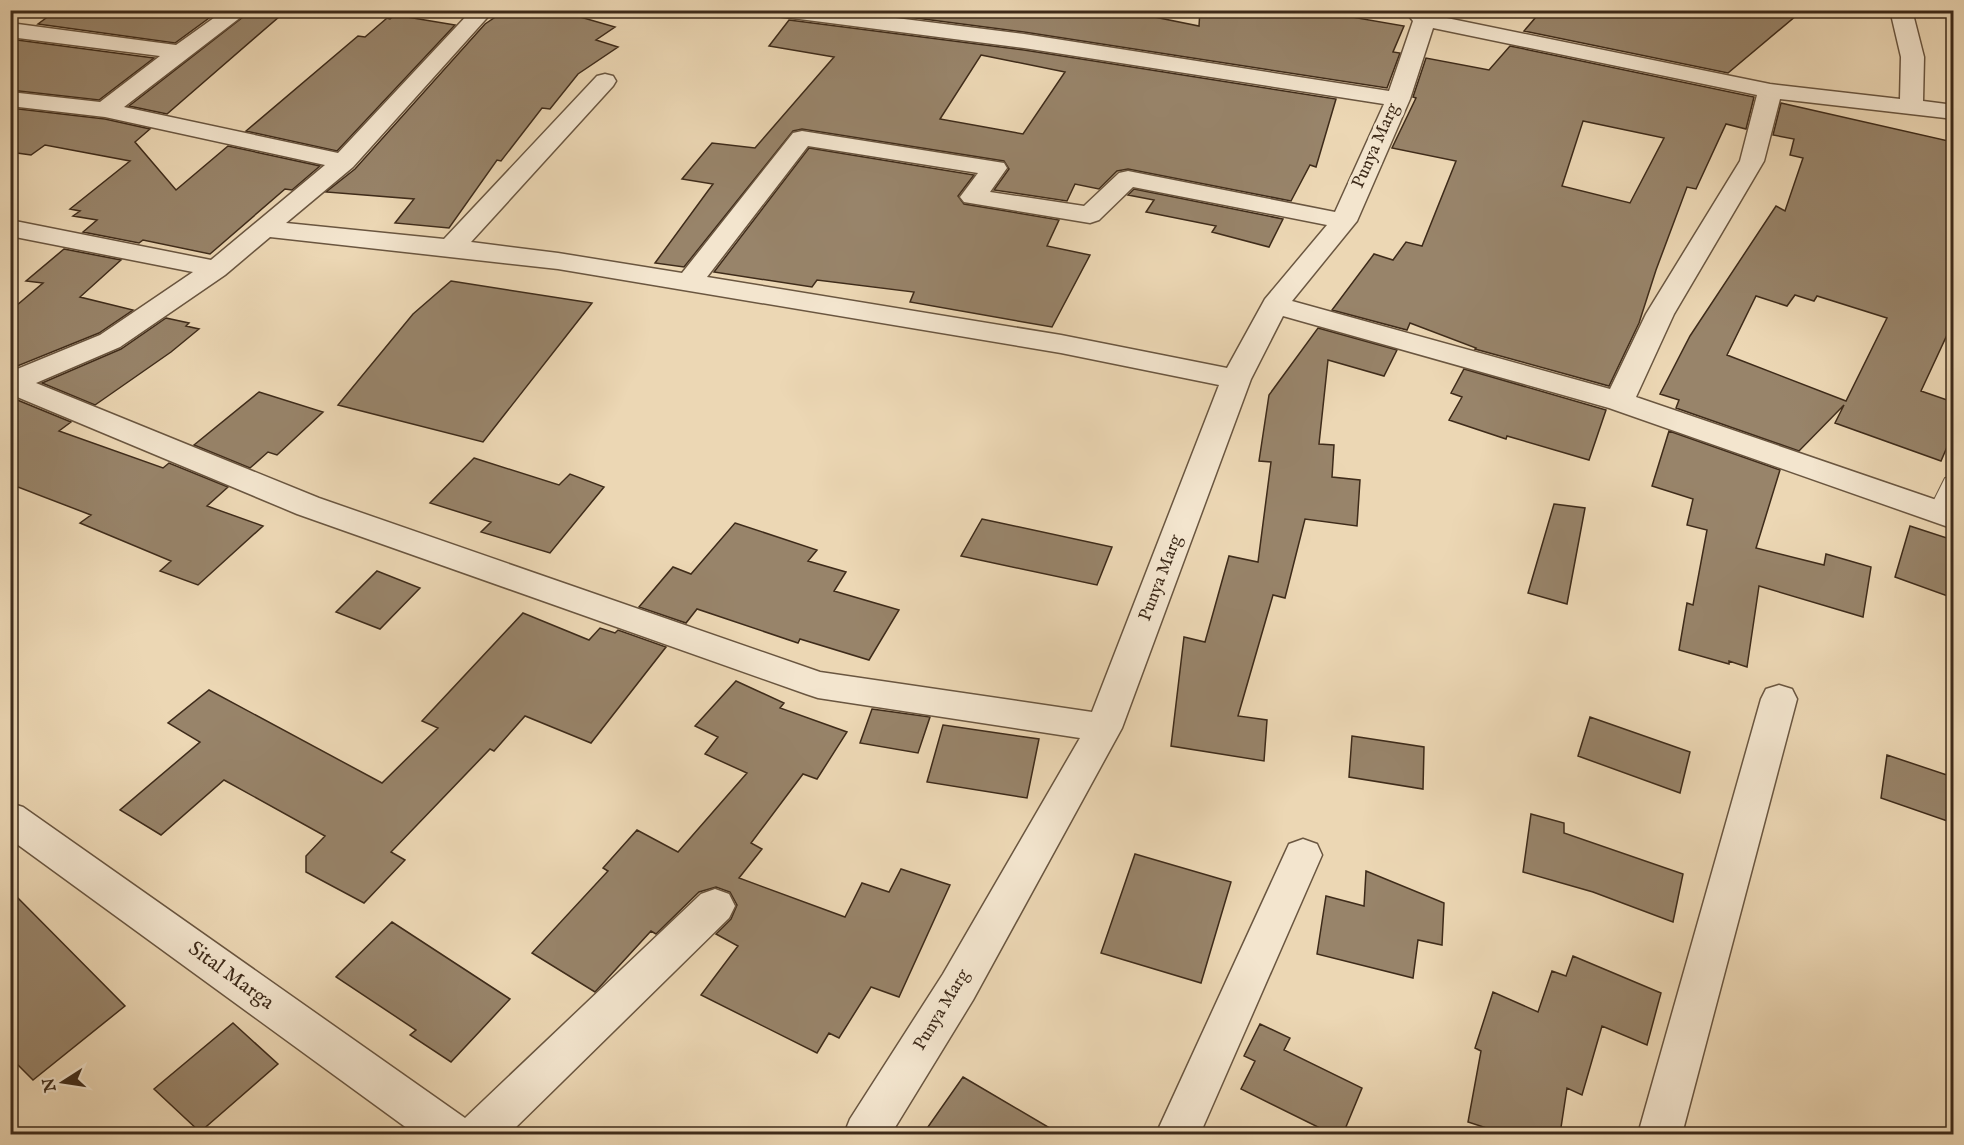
<svg xmlns="http://www.w3.org/2000/svg" width="1964" height="1145" font-family="'IM FELL English',serif">
	<rect width="100%" height="100%" fill="#ecd7b4"/>
	<filter id="stains"><feTurbulence type="fractalNoise" baseFrequency=".00333" numOctaves="4"/><feColorMatrix values="0 0 0 0 .2 0 0 0 0 .09 0 0 0 0 .02 0 0 0 .5 -.17"/></filter>
	<radialGradient id="worn" r=".72"><stop offset=".6" stop-color="#630" stop-opacity="0"/><stop offset="1" stop-color="#630" stop-opacity=".3"/></radialGradient>
	<path fill="#98846a" stroke="#3e2b1a" stroke-width="1.5" fill-rule="evenodd" d="M 57,10 L 220,10 L 175,43 L 38,24 Z
		M 252,10 L 287,10 L 167,114 L 129,106 Z
		M 506,10 L 556,10 L 615,27 L 596,40 L 618,47 L 578,74 L 550,109 L 542,108 L 501,161 L 497,160 L 449,228 L 395,223 L 414,199 L 326,192 L 355,169 L 485,24 Z
		M 854,10 L 1120,10 L 1199,26 L 1200,10 L 1335,10 L 1334,14 L 1404,26 L 1393,52 L 1400,53 L 1387,88 L 1024,32 Z
		M 1542,10 L 1803,10 L 1728,73 L 1524,31 Z
		M 395,15 L 455,25 L 337,151 L 246,131 L 358,36 L 365,37 L 387,18 L 390,19 Z
		M 789,20 L 1024,50 L 1336,99 L 1316,167 L 1310,165 L 1291,201 L 1128,169 L 1117,171 L 1099,189 L 1075,184 L 1067,201 L 994,190 L 1009,169 L 1004,161 L 802,129 L 793,131 L 684,267 L 655,263 L 713,184 L 682,179 L 712,143 L 755,148 L 834,57 L 769,46 ZM 981,55 L 1065,72 L 1023,134 L 940,119 Z
		M 17,40 L 154,58 L 99,100 L 10,90 L 10,45 Z
		M 1510,46 L 1754,97 L 1746,129 L 1726,124 L 1696,189 L 1687,187 L 1656,270 L 1639,323 L 1609,386 L 1475,349 L 1476,348 L 1410,323 L 1407,330 L 1332,310 L 1374,254 L 1393,260 L 1406,242 L 1422,246 L 1456,161 L 1392,148 L 1416,98 L 1413,97 L 1426,58 L 1489,70 ZM 1583,121 L 1664,138 L 1630,203 L 1562,186 Z
		M 1781,103 L 1953,142 L 1953,322 L 1921,391 L 1953,402 L 1953,433 L 1941,461 L 1835,423 L 1844,405 L 1799,451 L 1676,408 L 1679,400 L 1660,394 L 1690,336 L 1776,206 L 1785,211 L 1803,158 L 1790,155 L 1794,139 L 1773,135 ZM 1795,295 L 1814,301 L 1817,296 L 1887,318 L 1846,401 L 1727,355 L 1756,296 L 1787,306 Z
		M 10,108 L 105,119 L 150,129 L 135,142 L 176,190 L 228,146 L 320,166 L 292,190 L 285,189 L 210,254 L 143,240 L 139,243 L 83,232 L 97,220 L 73,216 L 80,211 L 70,209 L 130,161 L 45,145 L 31,155 L 10,152 Z
		M 809,148 L 974,175 L 958,196 L 964,204 L 1059,220 L 1047,246 L 1090,255 L 1052,327 L 910,302 L 914,292 L 817,280 L 812,287 L 714,272 Z
		M 1134,189 L 1283,219 L 1269,247 L 1212,232 L 1216,226 L 1146,212 L 1154,200 L 1128,195 Z
		M 64,249 L 121,260 L 80,297 L 133,310 L 99,333 L 10,369 L 10,311 L 43,283 L 26,281 Z
		M 451,281 L 592,303 L 483,442 L 338,405 L 413,314 Z
		M 166,318 L 189,323 L 186,326 L 199,329 L 171,352 L 95,405 L 42,383 L 121,349 Z
		M 1318,328 L 1397,350 L 1384,376 L 1328,360 L 1319,444 L 1334,445 L 1332,477 L 1360,480 L 1357,526 L 1305,519 L 1285,598 L 1273,595 L 1238,716 L 1267,720 L 1264,761 L 1171,746 L 1184,637 L 1205,642 L 1229,556 L 1258,562 L 1271,462 L 1259,461 L 1269,395 Z
		M 1464,369 L 1606,410 L 1589,460 L 1507,436 L 1506,439 L 1449,420 L 1462,397 L 1451,393 Z
		M 259,392 L 323,412 L 277,455 L 268,452 L 250,468 L 194,445 Z
		M 10,397 L 71,422 L 59,431 L 163,468 L 169,463 L 228,487 L 207,506 L 263,526 L 198,585 L 160,571 L 171,561 L 80,523 L 91,515 L 10,484 Z
		M 1669,431 L 1780,470 L 1756,548 L 1824,565 L 1826,554 L 1871,567 L 1863,617 L 1759,586 L 1747,667 L 1729,661 L 1729,664 L 1679,650 L 1687,603 L 1693,605 L 1707,530 L 1687,525 L 1693,499 L 1652,486 Z
		M 474,458 L 559,485 L 570,474 L 604,487 L 550,553 L 481,532 L 491,522 L 430,503 Z
		M 1554,504 L 1585,508 L 1567,604 L 1528,593 Z
		M 982,519 L 1112,547 L 1097,585 L 961,556 Z
		M 735,523 L 817,550 L 808,561 L 846,572 L 834,591 L 899,610 L 869,660 L 800,639 L 798,643 L 697,609 L 686,623 L 639,607 L 673,567 L 691,574 Z
		M 1910,526 L 1953,540 L 1953,598 L 1895,577 Z
		M 377,571 L 420,588 L 380,629 L 336,612 Z
		M 523,613 L 589,640 L 600,628 L 615,633 L 618,630 L 666,647 L 591,743 L 525,716 L 494,751 L 490,749 L 391,852 L 405,860 L 364,903 L 306,872 L 306,856 L 325,836 L 224,780 L 161,835 L 120,810 L 200,742 L 168,723 L 209,690 L 382,783 L 438,728 L 422,721 Z
		M 736,681 L 784,703 L 780,708 L 847,732 L 817,779 L 803,774 L 751,843 L 762,849 L 739,878 L 845,917 L 862,883 L 889,892 L 901,869 L 950,885 L 899,997 L 871,987 L 839,1038 L 829,1033 L 817,1053 L 701,995 L 738,946 L 716,934 L 731,919 L 737,905 L 730,892 L 716,887 L 699,892 L 656,934 L 651,931 L 595,992 L 532,953 L 608,871 L 603,868 L 637,830 L 678,852 L 747,773 L 705,754 L 718,737 L 695,726 Z
		M 872,709 L 930,717 L 918,753 L 860,743 Z
		M 1590,717 L 1690,752 L 1680,793 L 1578,756 Z
		M 943,725 L 1039,739 L 1027,798 L 927,782 Z
		M 1352,736 L 1424,747 L 1423,789 L 1349,777 Z
		M 1887,755 L 1953,777 L 1953,823 L 1881,798 Z
		M 1531,814 L 1564,823 L 1564,833 L 1683,874 L 1673,922 L 1593,892 L 1523,872 Z
		M 1135,854 L 1231,882 L 1201,983 L 1101,953 Z
		M 1366,871 L 1444,903 L 1442,945 L 1418,940 L 1413,978 L 1317,954 L 1326,896 L 1364,906 Z
		M 10,890 L 125,1006 L 33,1080 L 10,1057 Z
		M 392,922 L 510,999 L 451,1062 L 410,1035 L 416,1030 L 336,977 Z
		M 1573,956 L 1661,993 L 1647,1045 L 1602,1026 L 1582,1095 L 1567,1088 L 1560,1134 L 1505,1134 L 1468,1122 L 1481,1051 L 1475,1048 L 1493,992 L 1538,1012 L 1552,971 L 1566,976 Z
		M 233,1023 L 278,1064 L 200,1132 L 154,1089 Z
		M 1260,1024 L 1290,1038 L 1284,1050 L 1362,1088 L 1343,1134 L 1332,1134 L 1241,1089 L 1255,1061 L 1244,1056 Z
		M 963,1077 L 1060,1134 L 923,1134 Z"/>
	<g fill="none" stroke-linecap="round" stroke-linejoin="round">
		<g stroke="#6a5640" stroke-width="2">
			<path id="lane" d="M 1954,476 L 1954,510 L 1949,518 L 1940,520 L 1931,518 L 1928,512 L 1945,478 Z"/>
		</g>
		<g stroke="#6a5640" stroke-width="3">
			<path id="street" d="M 225,10 L 250,10 L 124,107 L 338,153 L 472,10 L 494,10 L 353,167 L 286,223 L 444,239 L 597,76 L 605,74 L 613,76 L 616,81 L 613,86 L 471,242 L 558,253 L 682,273 L 793,133 L 802,131 L 1004,163 L 1007,168 L 990,192 L 1084,206 L 1119,173 L 1128,171 L 1335,212 L 1384,104 L 1024,48 L 776,16 L 768,15 L 766,10 L 832,10 L 1024,34 L 1389,91 L 1413,21 L 1404,10 L 1439,10 L 1437,16 L 1770,84 L 1900,99 L 1901,57 L 1890,10 L 1912,10 L 1924,57 L 1923,101 L 1954,105 L 1954,119 L 1780,99 L 1764,161 L 1674,314 L 1636,397 L 1954,506 L 1954,529 L 1609,408 L 1283,316 L 1251,379 L 1122,728 L 973,1000 L 891,1134 L 844,1134 L 850,1119 L 943,974 L 1080,738 L 818,698 L 806,694 L 297,514 L 10,394 L 10,372 L 100,335 L 193,272 L 10,236 L 10,220 L 211,260 L 325,165 L 105,117 L 10,106 L 10,92 L 100,102 L 160,56 L 10,37 L 10,23 L 176,45 ZM 1433,28 L 1757,95 L 1740,161 L 1646,314 L 1610,389 L 1292,301 L 1357,221 L 1410,99 ZM 808,146 L 978,173 L 960,197 L 964,202 L 1090,223 L 1099,220 L 1133,187 L 1327,225 L 1265,299 L 1227,368 L 1061,335 L 707,277 ZM 270,237 L 558,269 L 1061,353 L 1219,385 L 1092,712 L 820,672 L 319,498 L 36,383 L 120,347 L 225,275 Z
				M 1779,685 L 1792,689 L 1797,699 L 1682,1134 L 1638,1134 L 1761,699 L 1766,689 Z
				M 10,803 L 23,807 L 465,1118 L 701,894 L 715,889 L 729,894 L 735,906 L 729,918 L 509,1134 L 415,1134 L 10,839 Z
				M 1303,839 L 1317,844 L 1322,855 L 1200,1134 L 1156,1134 L 1284,855 L 1289,844 Z"/>
		</g>
		<use href="#lane" fill="#f3e5ce" fill-rule="evenodd"/>
		<use href="#street" fill="#f3e5ce" fill-rule="evenodd"/>
	</g>
	<g text-anchor="middle" dominant-baseline="central" stroke-width="6" stroke-linejoin="round" paint-order="stroke">
		<g font-size="18" fill="#3e2b1a" stroke="#f3e5ce">
			<text transform="translate(1376 146) rotate(-66)">Punya Marg</text>
			<text transform="translate(1161 578) rotate(-69)">Punya Marg</text>
			<text transform="translate(942 1010) rotate(-59)">Punya Marg</text>
		</g>
		<g font-size="21" fill="#3e2b1a" stroke="#f3e5ce">
			<text transform="translate(231 976) rotate(36)">Sital Marga</text>
		</g>
	</g>
	<rect width="1964" height="1145" fill="none" stroke="#ecd7b4" stroke-width="36"/>
	<rect x="12" y="12" width="1940" height="1121" fill="none" stroke="#3e2b1a" stroke-width="3"/>
	<rect x="18" y="18" width="1928" height="1109" fill="none" stroke="#3e2b1a" stroke-width="1.5"/>
	<g transform="translate(63 1082) rotate(258)" stroke="#f3e5ce" stroke-width="4.5" paint-order="stroke">
	<path d="M0-4.5L10 22L0 15L-10 22Z" fill="#3e2b1a"/>
	<text y="-9" font-size="16" font-weight="bold" text-anchor="middle" fill="#3e2b1a">N</text>
	</g>
	<rect width="100%" height="100%" filter="url(#stains)"/>
	<rect width="100%" height="100%" fill="url(#worn)"/>
</svg>
